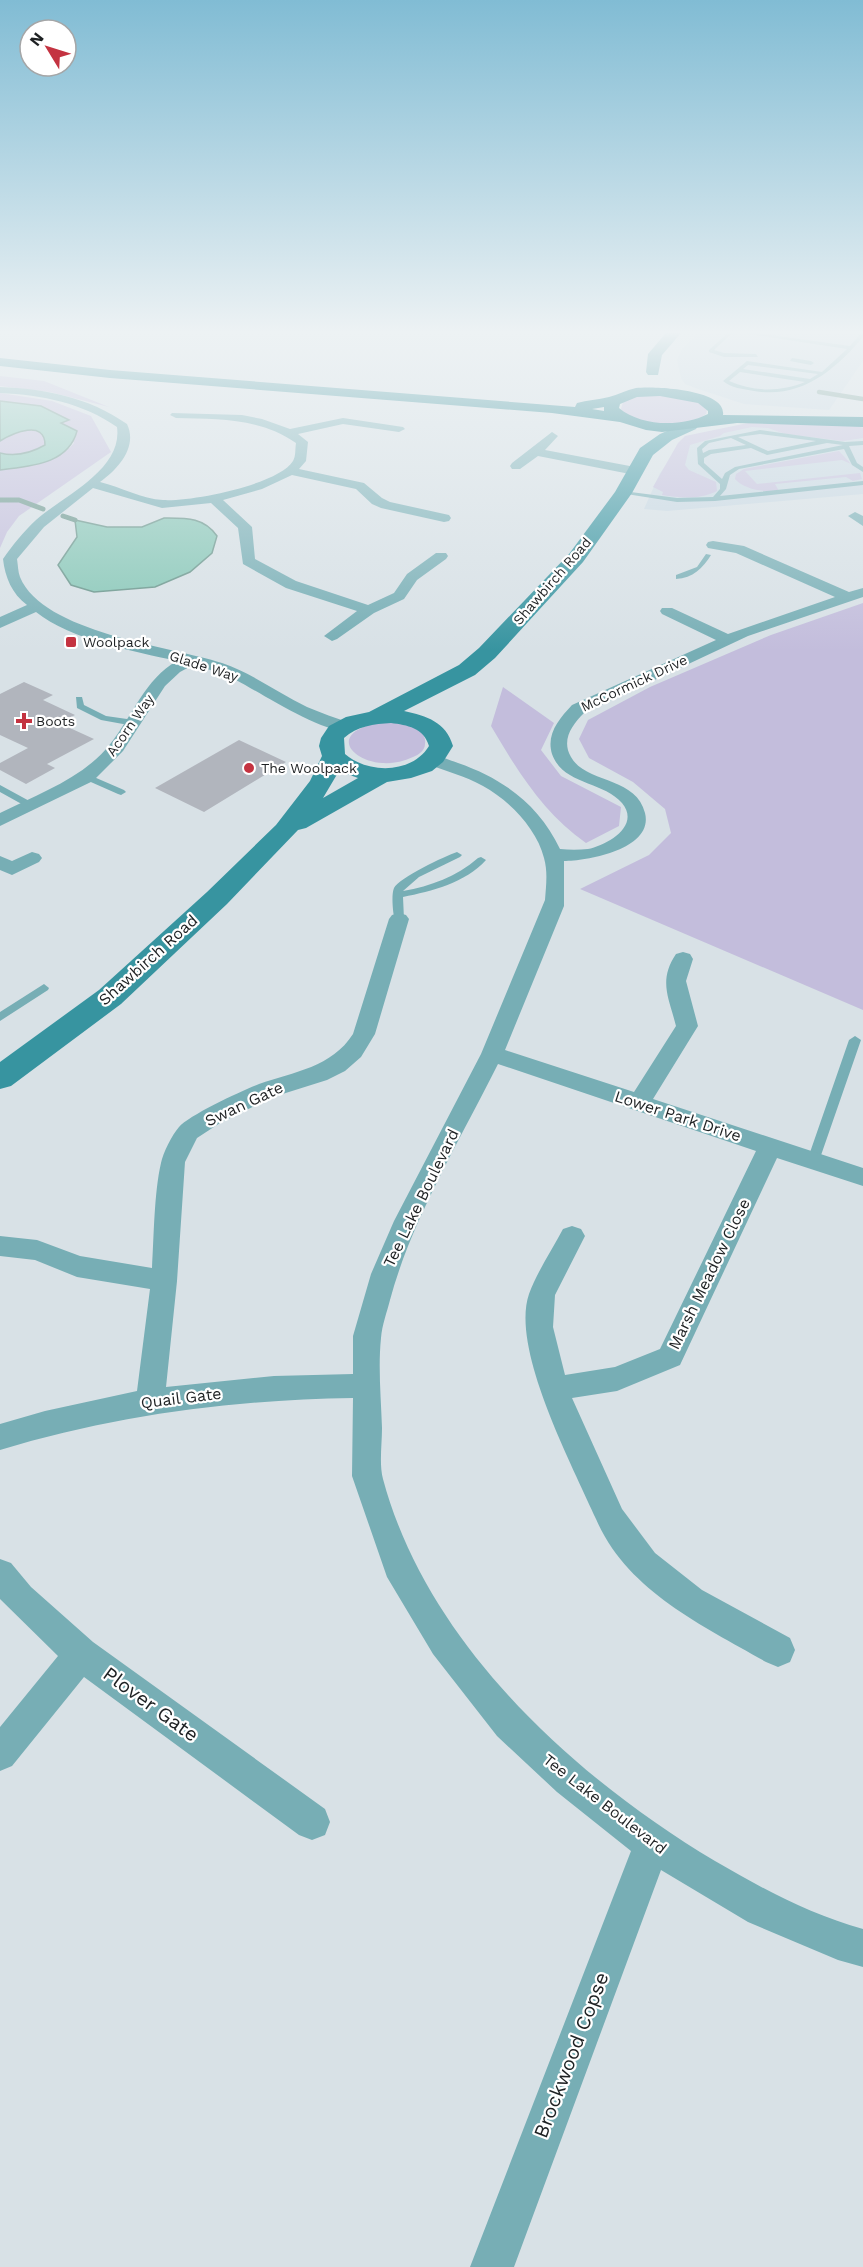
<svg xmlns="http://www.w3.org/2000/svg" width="863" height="2267" font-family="'Work Sans',sans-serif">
	<rect width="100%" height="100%" fill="#d8e1e6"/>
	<path fill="#c7d7e2" d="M 699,333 L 863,333 L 863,361 L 829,410 L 744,404 L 698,389 L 685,384 L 681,378 L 677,360 L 682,349 Z
		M 749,424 L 863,426 L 863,494 L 667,511 L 644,509 L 660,473 L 683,442 Z"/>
	<path fill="#c3bddc" d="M 0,376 L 44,381 L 109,407 L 50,392 L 0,386 Z
		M 0,393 L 52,401 L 91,416 L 111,452 L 19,516 L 7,532 L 0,548 L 0,470 C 28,466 55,465 74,443 L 61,422 L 67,420 L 41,406 L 0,401 Z
		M 650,394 L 696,401 L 707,410 L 706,414 C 689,427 634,428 621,409 L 623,402 L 631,398 Z
		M 748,423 L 855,425 L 863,428 L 863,438 L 843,441 L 785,434 L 768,428 L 752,427 L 724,433 L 720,436 L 690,445 L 685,465 L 689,470 L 716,482 L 717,491 C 699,500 681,498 662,495 L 663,492 L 653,487 L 678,443 L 685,436 Z
		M 32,429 L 41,432 L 45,437 L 45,445 C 31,453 16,457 0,453 L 0,441 L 11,435 Z
		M 839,451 L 851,464 L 842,460 L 745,471 L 757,484 L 860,473 L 862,479 L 853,481 L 846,477 L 775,484 L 779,491 C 764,492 745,490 735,479 L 736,474 L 744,469 Z
		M 863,603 L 863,1010 L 580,889 L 649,855 L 671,833 L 665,809 L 633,782 L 589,758 L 579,739 L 588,720 L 650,687 L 771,635 Z
		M 503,687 L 554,723 L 541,750 L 561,776 L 621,807 L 619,826 L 586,843 C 543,813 517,770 491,726 Z
		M 385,722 C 398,723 428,725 425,744 C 425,750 419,755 413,757 C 366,780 311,732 385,722 Z"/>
	<path fill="#87c7b7" stroke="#68958b" stroke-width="1.5" d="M 0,401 L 41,406 L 69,420 L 61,423 L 77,431 C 68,465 29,466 0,470 L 0,453 C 16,457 31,453 45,445 C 45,419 13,433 0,441 Z
		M 164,518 C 186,518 204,517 217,536 L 212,553 L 190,572 L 155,587 L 94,592 L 71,585 L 58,565 L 77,537 L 75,520 L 107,527 L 142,527 Z"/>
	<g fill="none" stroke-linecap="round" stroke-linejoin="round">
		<path stroke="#68958b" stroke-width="4.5" d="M 819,392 L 863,399"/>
		<path stroke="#68958b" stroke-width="5" d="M 0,500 L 19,500 L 43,509
			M 63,516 L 75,520"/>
	</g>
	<path fill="#b1b5bd" d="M 24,682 L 53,695 L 43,700 L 75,715 L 59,723 L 94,739 L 47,764 L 55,768 L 26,784 L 0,770 L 0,763 L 28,748 L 0,735 L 0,694 Z
		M 239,740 L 286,762 L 204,812 L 155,788 Z"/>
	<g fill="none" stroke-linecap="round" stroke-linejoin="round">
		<path fill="#77aeb5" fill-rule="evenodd" d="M 728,333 L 736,333 L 729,336 L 714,350 L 724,353 L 756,354 L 758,357 L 724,357 L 709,352 L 709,350 Z
			M 743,333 L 757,333 L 850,346 L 861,333 L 863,333 L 863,337 C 835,370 801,399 754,391 C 743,389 731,388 723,381 L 747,361 L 822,372 L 847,349 ZM 748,365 L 818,374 L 810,379 L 743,369 ZM 740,372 L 805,382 C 781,392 753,392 729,381 Z
			M 792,358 L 811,361 L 814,363 L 811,365 L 790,361 Z
			M 760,430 L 845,442 L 863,441 L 863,445 L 849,446 L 857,463 L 863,467 L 863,472 L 852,465 L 844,449 L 739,469 L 730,475 L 726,489 L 720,496 L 863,481 L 863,485 L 715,501 L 677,502 L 620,493 L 623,491 L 677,498 L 713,497 L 720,489 L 720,484 L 698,464 L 697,448 L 705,441 ZM 760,434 L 816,441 L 768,451 L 738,437 ZM 731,438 L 746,445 L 709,450 L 703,453 L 702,449 L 709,443 ZM 827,443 L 843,445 L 735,467 L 725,473 L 722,479 L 704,463 L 704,458 L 711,454 L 751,448 L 767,455 Z
			M 706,554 L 711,555 C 703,568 693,578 676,579 L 676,575 L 697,567 Z
			M 76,697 L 82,697 L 84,705 L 106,716 L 134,720 L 138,723 L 134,726 L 101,720 L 77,708 Z
			M 87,774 L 124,790 L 126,792 L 121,795 L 118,794 L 84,779 L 84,775 Z
			M 0,785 L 33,803 L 35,805 L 33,807 L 27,807 L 0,792 Z
			M 457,852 L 462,855 L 460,857 L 419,877 L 403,891 C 431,886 456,877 478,858 L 481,857 L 486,860 C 465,883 432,891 403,897 L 404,919 L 403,921 L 395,921 C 393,914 391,895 394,888 C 399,878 445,856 457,852 Z
			M 44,984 L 49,988 L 48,990 L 0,1021 L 0,1012 Z
			M 855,1036 L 861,1040 L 819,1161 L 817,1164 L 809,1164 L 807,1161 L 849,1040 Z"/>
		<path fill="#77aeb5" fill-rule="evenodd" d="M 0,387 C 46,389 88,397 127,424 C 138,447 118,469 100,482 C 121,487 142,499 163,500 C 190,502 278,485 293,461 C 296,456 295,449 296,443 C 260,418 218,419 176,418 L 170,415 L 172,413 L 242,415 L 262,419 L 290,429 L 343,418 L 403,427 L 405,429 L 399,432 L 343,424 L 298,434 L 308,442 L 306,461 L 299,469 L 364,483 L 382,498 L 390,502 L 449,515 L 451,518 L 449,521 L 444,522 L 381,508 L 372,504 L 356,489 L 292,475 L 262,489 L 223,500 L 252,527 L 255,559 L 296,581 L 368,605 L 394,593 L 407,574 L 436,553 L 446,553 L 448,556 L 446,559 L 417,580 L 404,599 L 374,613 L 337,639 L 332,641 L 324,636 L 357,611 L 286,588 L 243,564 L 238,528 L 211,503 L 162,508 L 93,488 L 44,527 L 17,559 C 18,565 18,572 20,577 C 43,633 170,646 222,663 C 252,673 278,693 307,707 C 321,713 336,718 350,723 L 352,727 L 350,731 C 327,736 259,692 236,680 C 222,673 208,669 193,665 L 180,672 L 165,686 L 123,751 L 93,781 L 0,826 L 0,813 C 40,793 84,778 111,743 C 133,715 145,679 177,661 C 133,651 71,640 36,612 L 0,628 L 0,617 L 27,605 C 12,594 5,577 3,559 C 12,546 24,531 36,520 C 63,496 123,470 117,427 C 82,403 43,395 0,393 Z
			M 552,432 L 558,436 L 545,450 L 635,467 L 641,471 L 635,475 L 538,456 L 520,469 L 512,469 L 510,466 L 512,463 Z
			M 855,512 L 863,516 L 863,526 L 848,516 Z
			M 713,541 L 744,546 L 849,592 L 863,588 L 863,597 L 748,636 L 584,713 C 572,725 561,740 571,757 C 586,784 636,776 645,813 C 654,849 588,861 564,861 L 564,906 L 505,1050 L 634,1092 L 676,1026 C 669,998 658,981 676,954 L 683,952 L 690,954 L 693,959 L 686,981 L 698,1026 L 653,1099 L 863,1168 L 863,1186 L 777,1158 L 680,1365 L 617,1391 L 572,1398 L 622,1509 L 655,1553 L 702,1590 L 790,1638 L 795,1650 L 790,1662 L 778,1667 L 766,1662 C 702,1625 627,1591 596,1519 C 573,1466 510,1349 529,1294 C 537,1272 552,1250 563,1229 L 572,1226 L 581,1229 L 585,1236 L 555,1295 L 553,1327 L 565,1375 L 615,1367 L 660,1349 L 756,1151 L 498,1064 C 461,1138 411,1221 390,1300 C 387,1312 382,1325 381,1338 C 378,1367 381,1398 382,1428 C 382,1444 379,1464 383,1479 C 427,1643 574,1777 715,1861 C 763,1889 809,1914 863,1929 L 863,1967 L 838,1960 L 748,1922 L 661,1870 L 514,2267 L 470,2267 L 631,1851 L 557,1792 L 497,1736 L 433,1654 L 387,1577 L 352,1476 L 353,1398 C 232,1400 116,1415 0,1450 L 0,1424 L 45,1411 L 137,1391 L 150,1289 L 77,1277 L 35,1260 L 0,1256 L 0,1236 L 37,1240 L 80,1256 L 152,1268 C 154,1237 154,1193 161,1163 C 163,1153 172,1135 179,1127 C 189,1115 243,1090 259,1084 C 294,1072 332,1067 353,1034 L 389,919 L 392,915 L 399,913 L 406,915 L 409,919 L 375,1034 L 361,1057 L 345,1071 L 327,1080 L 273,1097 L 220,1123 L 197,1138 L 185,1162 L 177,1281 L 166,1387 L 274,1376 L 353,1374 L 353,1336 L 371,1274 L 394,1221 L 481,1054 L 545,900 C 546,886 548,872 544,858 C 537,829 509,800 483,786 C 465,776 446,771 427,764 L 424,760 L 427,756 C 438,754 448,760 458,763 C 504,779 539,805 560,849 C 569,850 579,850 588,849 C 607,845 641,826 622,803 C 603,781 563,785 552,754 C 546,734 559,719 572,705 L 716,640 L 662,614 L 660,611 L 662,608 L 672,608 L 728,634 L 835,597 L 736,553 L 708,548 L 706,545 L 708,542 Z
			M 32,852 L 39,854 L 42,858 L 39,862 L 12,875 L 0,870 L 0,856 L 12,861 Z
			M 0,1559 L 11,1563 L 31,1587 L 93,1642 L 325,1809 L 330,1822 L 325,1835 L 312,1840 L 299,1835 L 84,1677 L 12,1766 L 0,1771 L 0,1727 L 58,1656 L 0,1599 Z"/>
		<path fill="#3794a0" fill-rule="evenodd" d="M 690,421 L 696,423 L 698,426 L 696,429 L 672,440 L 653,455 L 632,493 L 583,562 L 495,658 L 475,675 L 404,711 C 427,716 446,722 453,746 L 443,762 L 432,771 L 411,778 L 387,782 L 306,828 L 298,830 L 227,904 L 121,1004 L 11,1086 L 0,1089 L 0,1062 L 99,990 L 207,892 L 276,825 L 310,781 L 322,756 L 319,746 L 321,738 L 329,726 L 346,717 L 369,712 L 459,665 L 479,648 L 569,554 L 615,492 L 640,448 L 660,434 ZM 391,723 C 407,725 424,728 429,746 C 412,774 368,774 345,754 L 344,738 C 357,726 374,724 391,723 ZM 339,771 L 358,778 L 323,798 Z"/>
		<path fill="#197e8a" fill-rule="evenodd" d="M 666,333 L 681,333 L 662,355 L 658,375 L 648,375 L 646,372 L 648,354 Z
			M 0,358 L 110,370 L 575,407 L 577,403 C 587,400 598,400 609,397 C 618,395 626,390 636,388 C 653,386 727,389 723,415 L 863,417 L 863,427 L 737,423 L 662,432 L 646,430 L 620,422 L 552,413 L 110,378 L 0,366 ZM 660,396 L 698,403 L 708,411 L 708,414 C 682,427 642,427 619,408 L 620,404 L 637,397 ZM 604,407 L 604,411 L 592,409 Z"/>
	</g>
	<linearGradient id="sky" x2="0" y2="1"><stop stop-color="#81bcd4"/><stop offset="0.51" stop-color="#edf2f4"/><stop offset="1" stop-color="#edf2f4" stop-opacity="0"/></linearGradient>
	<rect width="863" height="651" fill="url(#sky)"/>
	<g fill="#c43341" stroke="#fff" stroke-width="2">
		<rect x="65" y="636" width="12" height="12" rx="3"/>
		<path d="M21 712h6v6h6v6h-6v6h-6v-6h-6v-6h6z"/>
		<circle cx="249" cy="768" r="6"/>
	</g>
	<g text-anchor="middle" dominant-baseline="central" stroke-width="4.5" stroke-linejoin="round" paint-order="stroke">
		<g font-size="14" fill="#1e2123" stroke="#fff">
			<text transform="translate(552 581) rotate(-49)">Shawbirch Road</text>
			<text transform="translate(204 666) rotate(18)">Glade Way</text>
			<text transform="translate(634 683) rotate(-25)">McCormick Drive</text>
			<text transform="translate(130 725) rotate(-55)">Acorn Way</text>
		</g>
		<g font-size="14" fill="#1e2123" stroke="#fff" text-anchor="start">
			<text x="83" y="642">Woolpack</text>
			<text x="36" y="721">Boots</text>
			<text x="261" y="768">The Woolpack</text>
		</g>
		<g font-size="16" fill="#1e2123" stroke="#fff">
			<text transform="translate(148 960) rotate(-42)">Shawbirch Road</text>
			<text transform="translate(244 1104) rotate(-25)">Swan Gate</text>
			<text transform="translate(678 1116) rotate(18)">Lower Park Drive</text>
			<text transform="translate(421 1198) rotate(-64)">Tee Lake Boulevard</text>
			<text transform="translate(709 1274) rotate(-64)">Marsh Meadow Close</text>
			<text transform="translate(181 1398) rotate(-7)">Quail Gate</text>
			<text transform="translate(605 1804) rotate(38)">Tee Lake Boulevard</text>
		</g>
		<g font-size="20" fill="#1e2123" stroke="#fff">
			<text transform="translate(151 1704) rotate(36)">Plover Gate</text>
			<text transform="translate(571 2055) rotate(-69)">Brockwood Copse</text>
		</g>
	</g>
	<g transform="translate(48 48) rotate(308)"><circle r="28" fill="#ffffff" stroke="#a5a6a7" stroke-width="1.5"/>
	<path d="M0-4.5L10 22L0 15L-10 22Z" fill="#c43341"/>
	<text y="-9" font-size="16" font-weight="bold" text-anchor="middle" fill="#1e2123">N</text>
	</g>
</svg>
